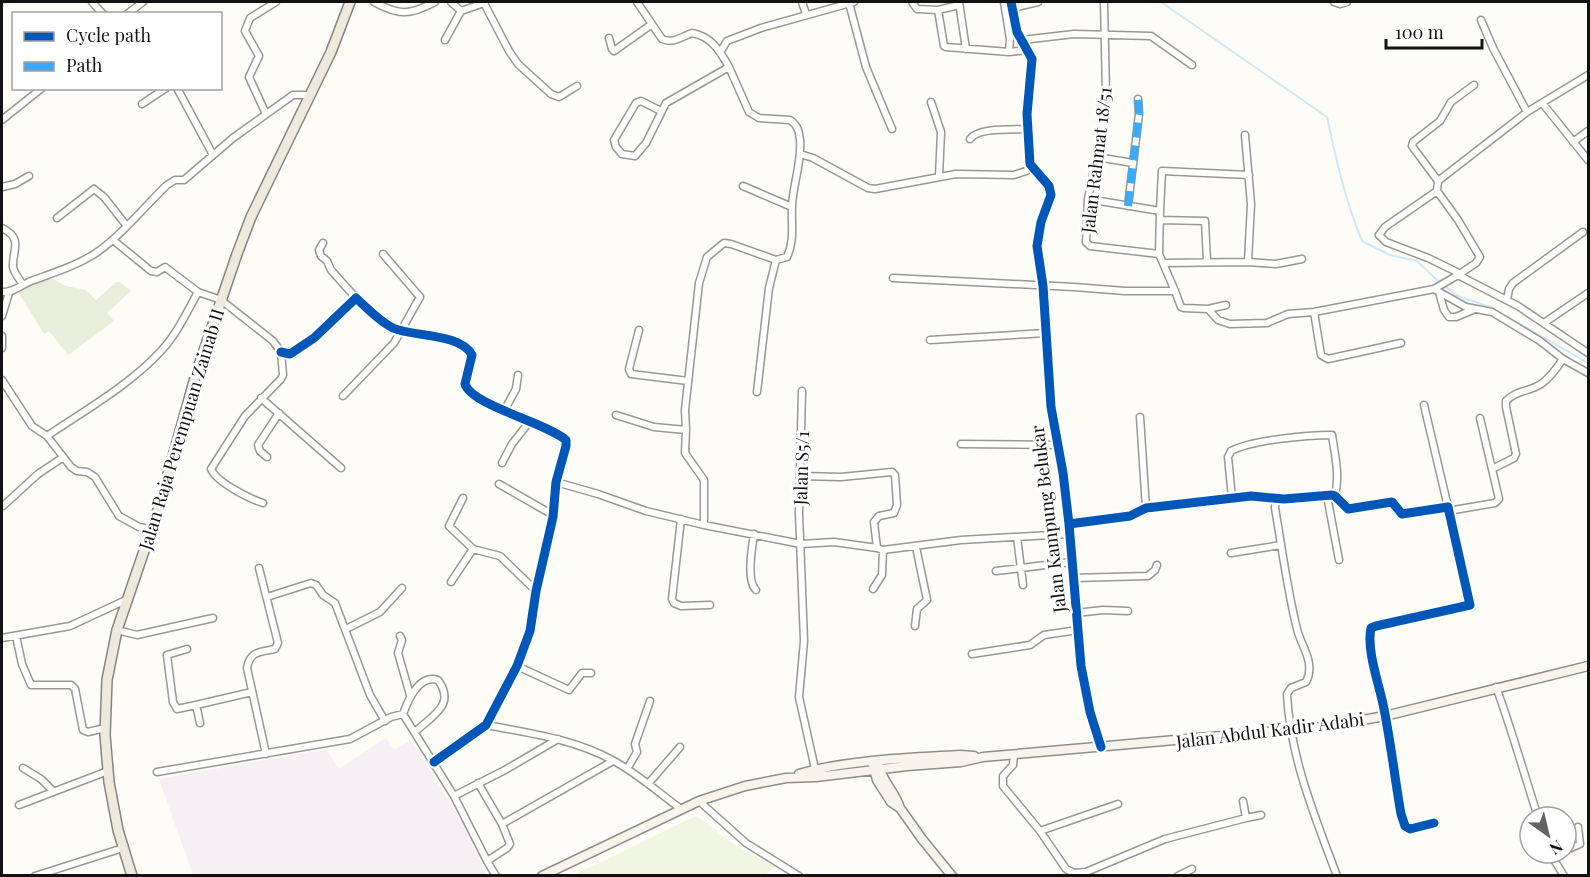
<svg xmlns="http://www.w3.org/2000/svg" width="1590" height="877" font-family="'Playfair Display',serif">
	<rect width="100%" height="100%" fill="#fdfcf7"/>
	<path fill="#f5f0f3" d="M 386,738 L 394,750 L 411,740 L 463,824 L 487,875 L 193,875 L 159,779 L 326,749 L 339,769 Z"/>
	<path fill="#e9eedb" d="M 49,277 L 66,286 L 86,290 L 96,300 L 116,282 L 120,282 L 131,291 L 107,313 L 114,321 L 68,355 L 49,331 L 44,334 L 17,290 Z"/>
	<path fill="#f0f6e1" d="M 696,816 L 742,850 L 775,866 L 764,876 L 574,875 Z"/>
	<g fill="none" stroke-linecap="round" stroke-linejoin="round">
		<path stroke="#cde8f7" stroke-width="2" d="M 1161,2 L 1327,117 C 1336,159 1345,200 1362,241 L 1390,255 L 1417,261 L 1438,281 L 1458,296 L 1490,307 L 1588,363
			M 2,6 L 6,2"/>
		<g stroke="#979795" stroke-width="9">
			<path id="street" d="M 92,2 L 103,14
				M 374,2 C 400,16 410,15 435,2
				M 451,2 L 461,11
				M 485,2 L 484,3 L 509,51 L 518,64 L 551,94 L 559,97 L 577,86
				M 637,2 L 662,39 C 673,44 681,37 692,33 C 711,36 720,51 729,67 L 666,103 L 646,143 L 635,156 L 622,154 L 616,147 L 614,140 L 636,103 L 641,101 L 661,111
				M 802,2 L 806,14
				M 912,2 L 917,9 L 938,10
				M 959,2 L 966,49
				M 1004,2 L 1010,39 L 1009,52
				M 1104,2 L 1106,94 L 1097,157 L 1088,199 L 1086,242 L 1090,246 L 1159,254
				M 1334,2 L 1340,4 L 1347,2
				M 849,3 L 866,67 L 892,129
				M 959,5 L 938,10 L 944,46 L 946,47 L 1009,52 L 1028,50
				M 1012,8 L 1038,2
				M 127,14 L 143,2
				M 1481,20 L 1493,48 L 1527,112
				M 609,38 L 612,49 L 614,51 L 652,24
				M 445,40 L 461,11 L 484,3
				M 1022,40 L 1074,34 L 1151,36 L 1192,65
				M 721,51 L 727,41 L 761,28 L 854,2
				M 729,67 L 749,112 L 759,118 L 790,120 C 798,125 799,132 800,140 C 802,162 793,184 792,206 C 791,223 795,240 787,257 L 776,260
				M 177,88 L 213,155
				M 931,102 L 941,132 L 939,176
				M 142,104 L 166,88
				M 1543,104 L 1588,160
				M 266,114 L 249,77 L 259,56 L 245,31 L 250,18 L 276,2
				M 2,120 L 42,88
				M 970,139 C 978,127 1014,130 1029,129
				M 1573,142 L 1588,131
				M 800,154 L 813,158 L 868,188 L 875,189 L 956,174 L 1014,175 L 1032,169
				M 1097,157 L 1133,163
				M 1438,181 L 1412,146 L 1413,142 L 1440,121 L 1451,102 L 1474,85
				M 743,186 L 792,207
				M 2,187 L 15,184 L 29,176
				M 1437,191 L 1438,181 L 1527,112 L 1588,75
				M 1128,206 L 1139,114 L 1138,99
				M 1160,211 L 1162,171 L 1249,175
				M 57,218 L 94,189 L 104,197 L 126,225
				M 1160,220 L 1205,221 L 1207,261
				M 2,228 C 24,239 12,250 13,267 C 14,273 20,280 23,285
				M 113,240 L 151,271 L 157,272 L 165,267 L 198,292 L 221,300 L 273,341 L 281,352 L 283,375 L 281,379 L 245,416 L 211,469 C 216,482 250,499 263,503
				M 323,243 L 319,250 L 321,256 L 327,261 L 331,270 L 356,298
				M 1248,262 L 1276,264 L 1302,259
				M 1164,263 L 1248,262 L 1251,204 L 1245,135
				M 1458,275 L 1518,306 L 1588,353
				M 893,278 L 1074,287 L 1125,291 L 1175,291 L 1159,254 L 1160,211 L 1088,199
				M 1434,289 L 1466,307 L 1492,312 L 1540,341 L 1563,359 L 1588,373
				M 1175,291 L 1181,307 L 1184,308 L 1208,309 L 1218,320 L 1230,324 L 1267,323 L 1288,314 L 1314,312 L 1434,289 L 1458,275 L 1476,263 L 1480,257 L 1458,220 L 1437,191 L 1385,227 L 1379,235 L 1386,242 L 1428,258 L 1461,274
				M 2,292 C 13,293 21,285 31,281 C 53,273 76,266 96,253 C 122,235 144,207 167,185 L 175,180 L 184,180 L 233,138 L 293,95 L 310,95
				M 1439,292 L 1444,310 L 1449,317 L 1456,317 L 1475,309
				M 1507,300 L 1509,289 L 1513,283 L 1583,232
				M 1208,309 L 1226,305
				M 1314,312 L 1321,355 L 1328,359 L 1401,343
				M 2,316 L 9,293
				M 1544,323 L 1588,293
				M 639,330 L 629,369 L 631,374 L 688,381
				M 2,336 L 2,348
				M 930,340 L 1046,333
				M 281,352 L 290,354 L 314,338 L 356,298 C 367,308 379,321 393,328 C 413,337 461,333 472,355 L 465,384 C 471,405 547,423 566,440 L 566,446 L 556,482 L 553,517 L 536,591 L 530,631 L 517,666 L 486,725 L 434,762
				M 2,380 L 32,426 L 47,436 L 71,467 L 77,471 L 87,472 L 95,477 L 119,516 L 139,527 L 151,529
				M 802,391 L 799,513 L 804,641 L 799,697 L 815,769
				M 343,396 L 394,343 L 420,297 L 383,254
				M 261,398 L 341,468
				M 1424,405 L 1448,507
				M 504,411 L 516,389 L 518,375
				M 616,415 L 654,427 L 686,430 L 685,410 L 699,283 L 707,257 L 724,243 L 731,244 L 776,260 L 769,288 L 757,392
				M 1140,417 L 1146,508
				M 686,430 L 685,453 L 704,480 L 704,525
				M 47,436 C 84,411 131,384 161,351 C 177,334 187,312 198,292
				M 961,444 L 1058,445
				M 267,457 L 260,451 L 258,445 L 279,413
				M 502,463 L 512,444 L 530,421
				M 1492,469 L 1514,458 L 1516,454 L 1506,407 L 1506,401 C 1516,390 1529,392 1541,384 C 1550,378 1557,368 1563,359
				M 800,476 L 841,477 L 892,472 L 895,475 L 897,505 L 894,513 L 879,516 L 874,522 L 877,548
				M 556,482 L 598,494 L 646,511 L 704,525 L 801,544 L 834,542 L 877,548 L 883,550 L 961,540 L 1069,534
				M 499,484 L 553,515
				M 1327,496 L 1339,560
				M 463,498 L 449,526 L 473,549 L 500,556 L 536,591
				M 1232,498 L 1228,457 L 1231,451 C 1252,440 1307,435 1332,435 C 1335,456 1340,475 1335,496
				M 1276,498 L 1275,508 C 1282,548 1287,589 1297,629 C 1301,646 1316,663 1306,682 L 1291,688 L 1287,694 C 1290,757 1315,817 1337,876
				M 3,506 L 38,474 L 62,458
				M 1448,511 L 1495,503 L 1499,499 L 1480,418
				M 681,519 L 672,599 L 674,603 L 681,606 L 710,605
				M 1069,524 L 1130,516 L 1146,508 L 1155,507 L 1251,496 L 1284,499 L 1332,495 L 1335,496 L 1348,509 L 1392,502 L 1402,514 L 1448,507 L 1470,605 L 1376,626 L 1371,628 C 1366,651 1380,686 1384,709 C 1391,744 1395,780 1401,814 L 1405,826 L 1410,829 L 1434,823
				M 754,534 C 752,547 746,581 756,590
				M 1017,537 L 1023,585
				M 1231,553 L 1281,545
				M 259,568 L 278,643 L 275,649 C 260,652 250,651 247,668 L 266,754
				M 996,571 L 1071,562
				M 1073,578 L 1148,576 L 1155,570 L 1157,565
				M 451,582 L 473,549
				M 873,589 L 882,575 L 883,550
				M 267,597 L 311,583 L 316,585 L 323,595 L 335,603 L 370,695 L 385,721
				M 1076,613 L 1103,610 L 1128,611
				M 915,626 L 917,609 L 927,600 L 916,547
				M 346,629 L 380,612 L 402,588
				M 117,630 L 137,635 L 213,618
				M 16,636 L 22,664 L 31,685 L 71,685 L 75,689 L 83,730 L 88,732 L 105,728
				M 400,636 L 402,640 L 398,653 L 410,695
				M 2,638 L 70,626 L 126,600
				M 187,649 L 167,655 L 173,702 L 177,709 L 196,705
				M 972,654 L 1030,645 L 1044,635 L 1078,630
				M 517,666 L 569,690 L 582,673 L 591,673
				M 1496,687 C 1512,730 1524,774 1538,817
				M 403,714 C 408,700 419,674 438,680 C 456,705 433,715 415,732
				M 200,723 L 196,705 L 252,692
				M 486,725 C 529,733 575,739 614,761 C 638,774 659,793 681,809
				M 1014,754 L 1013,765 L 1003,776 L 1003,786 L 1040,831 L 1066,869 L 1074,873 L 1086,872 L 1165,839 L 1246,818 L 1243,801
				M 23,768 L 41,779 L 53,791
				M 627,769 L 637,752 L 635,744 L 650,701
				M 157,772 L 350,739 L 391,717 L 403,714 L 454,796 L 487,861 L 496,876
				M 478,783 L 502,824
				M 648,784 L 680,747
				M 454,796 L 505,770 L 558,739
				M 699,801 L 746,843 L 799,876
				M 19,805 L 108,771
				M 1246,818 L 1261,815
				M 1040,831 L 1118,804
				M 1566,850 L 1580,844 L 1578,827
				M 1550,853 L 1564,876
				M 487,861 L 507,848 L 510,844 L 502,824 L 613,761
				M 35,876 L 123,848
				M 1178,876 L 1192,869"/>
		</g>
		<g stroke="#8e8d8b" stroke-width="11">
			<path id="secondary" d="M 1011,2 L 1017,32 L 1032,59 L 1027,114 L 1030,164 L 1049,186 L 1051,195 L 1041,222 L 1037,246 L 1043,286 L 1051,407 L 1063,473 L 1069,524 L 1081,666 L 1090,712 L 1101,747
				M 873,765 L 877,780 L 891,802 L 900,808 L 922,839 L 952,876
				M 879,766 C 882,781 895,792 900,808
				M 799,774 C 846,760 910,758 960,755 L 974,756
				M 542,876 L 699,801 L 745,786 L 786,778 L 816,777 L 907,766 L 961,762 L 983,757 L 1323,727 L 1385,716 L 1588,666"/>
		</g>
		<g stroke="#858482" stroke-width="12">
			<path id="primary" d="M 132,876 L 118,830 L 109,782 L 105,735 L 107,680 L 117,630 L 158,510 L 196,374 L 237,254 L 251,217 L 331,52 L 350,2"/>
		</g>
		<use href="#street" stroke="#fffffe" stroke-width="6"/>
		<use href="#secondary" stroke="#f6f4eb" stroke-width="8"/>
		<use href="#primary" stroke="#ede9dc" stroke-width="9"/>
		<path stroke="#3fa9f5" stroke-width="8" stroke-dasharray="15 8" stroke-linecap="butt" d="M 1128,206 L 1139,114 L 1138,99"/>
		<g stroke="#fff" stroke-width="13">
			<path id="cycleway" d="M 1011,2 L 1017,32 L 1032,59 L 1027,114 L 1030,164 L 1049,186 L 1051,195 L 1041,222 L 1037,246 L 1043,286 L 1051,407 L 1063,473 L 1069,524 L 1081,666 L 1090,712 L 1101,747
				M 281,352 L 290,354 L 314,338 L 356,298 C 367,308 379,321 393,328 C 413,337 461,333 472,355 L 465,384 C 471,405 547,423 566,440 L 566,446 L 556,482 L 553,517 L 536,591 L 530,631 L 517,666 L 486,725 L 434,762
				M 1069,524 L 1130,516 L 1146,508 L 1155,507 L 1251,496 L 1284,499 L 1332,495 L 1335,496 L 1348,509 L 1392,502 L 1402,514 L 1448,507 L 1470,605 L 1376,626 L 1371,628 C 1366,651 1380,686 1384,709 C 1391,744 1395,780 1401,814 L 1405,826 L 1410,829 L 1434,823"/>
		</g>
		<use href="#cycleway" stroke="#0057b8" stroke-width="9"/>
	</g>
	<g text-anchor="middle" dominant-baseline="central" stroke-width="6" stroke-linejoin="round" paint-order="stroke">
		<g font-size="18" fill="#111" stroke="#fff">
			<text transform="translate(1096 160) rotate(-83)">Jalan Rahmat 18/51</text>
			<text transform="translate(181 429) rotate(-73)">Jalan Raja Perempuan Zainab II</text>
			<text transform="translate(801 468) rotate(-88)">Jalan S5/1</text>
			<text transform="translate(1048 519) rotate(-97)">Jalan Kampung Belukar</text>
			<text transform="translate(1270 730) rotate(-7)">Jalan Abdul Kadir Adabi</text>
		</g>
	</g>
	<rect width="1590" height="877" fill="none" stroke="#111111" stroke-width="6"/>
	<rect x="12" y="12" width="210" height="78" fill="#ffffff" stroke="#a0a0a0" stroke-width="1.5"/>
	<rect x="24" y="32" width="30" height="9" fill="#0057b8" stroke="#a0a0a0" stroke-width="1.5"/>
	<text x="66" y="42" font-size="18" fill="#111111">Cycle path</text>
	<rect x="24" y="62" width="30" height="9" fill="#3fa9f5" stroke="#a0a0a0" stroke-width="1.5"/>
	<text x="66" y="72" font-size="18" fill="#111111">Path</text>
	<g transform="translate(1548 835) rotate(146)"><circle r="28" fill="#ffffff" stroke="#a0a0a0" stroke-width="1.5"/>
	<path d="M0-4.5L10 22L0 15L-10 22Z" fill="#646362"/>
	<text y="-9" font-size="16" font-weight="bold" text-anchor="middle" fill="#111111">N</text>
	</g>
	<path d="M1386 39v9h96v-9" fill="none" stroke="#111111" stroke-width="3"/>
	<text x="1395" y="39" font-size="18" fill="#111111" stroke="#ffffff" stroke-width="4.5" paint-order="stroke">100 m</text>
</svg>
